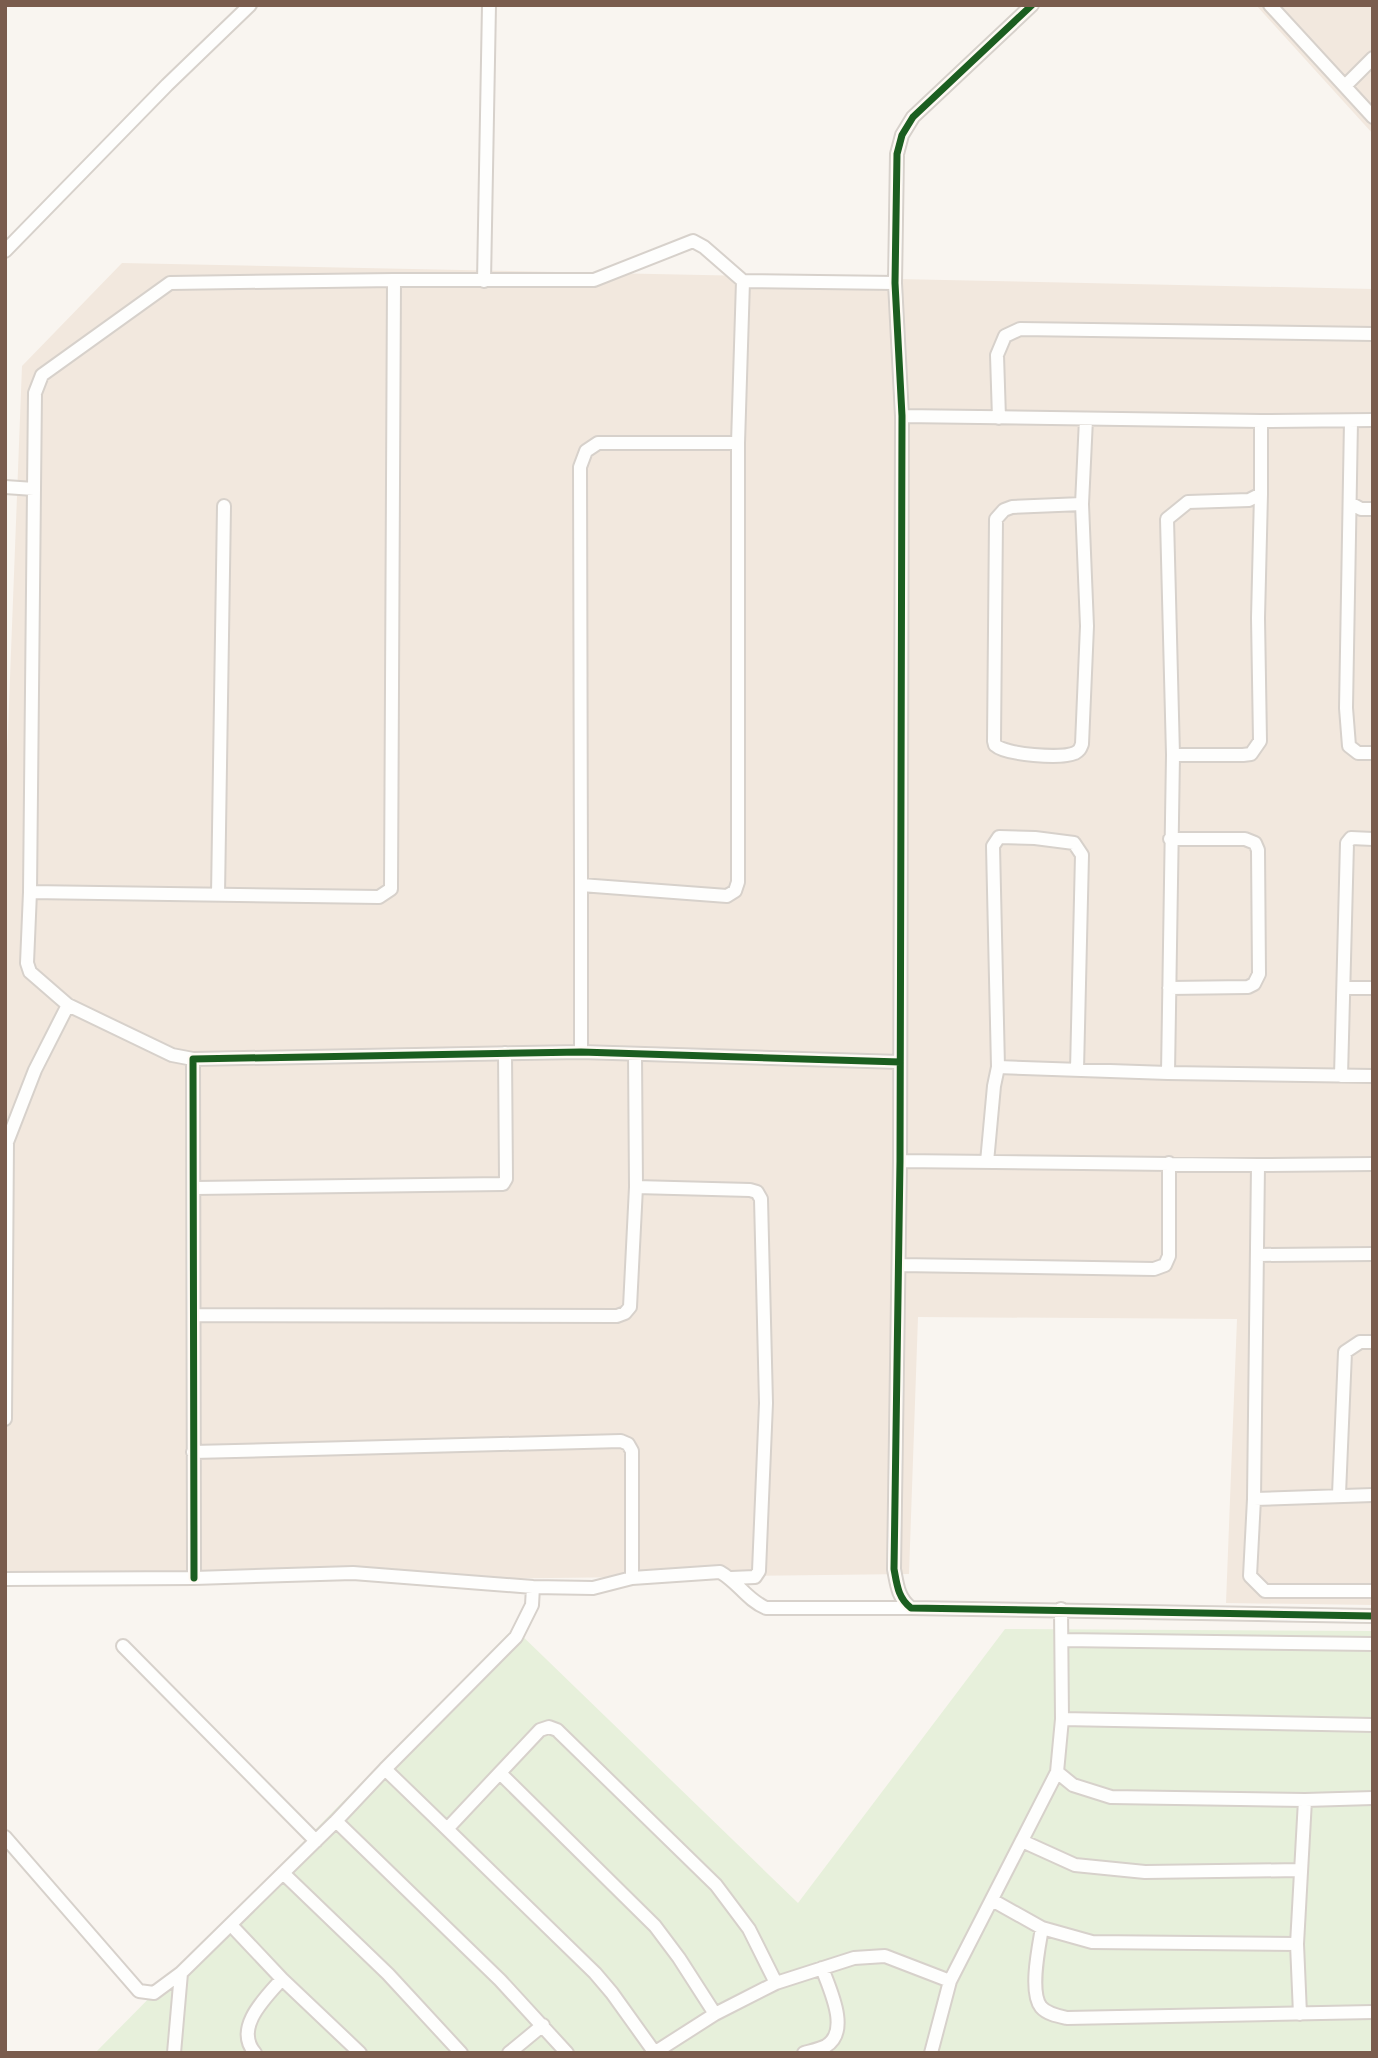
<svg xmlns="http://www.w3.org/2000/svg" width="1378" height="2058" font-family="'PT Sans Narrow',sans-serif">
	<rect width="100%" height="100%" fill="#f9f5f0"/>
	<path fill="#f2e8de" d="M 1256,5 L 1373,5 L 1373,134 Z
		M 122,263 L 1373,289 L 1373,1605 L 1226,1603 L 1237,1319 L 918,1317 L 909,1574 L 5,1584 L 5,808 L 22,366 Z"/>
	<path fill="#e7f0db" d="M 514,1628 L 798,1903 L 1005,1629 L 1373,1631 L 1373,2053 L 95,2053 Z"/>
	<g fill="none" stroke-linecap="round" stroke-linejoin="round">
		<g stroke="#d7d1cb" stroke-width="16">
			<path id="minor" d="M 1032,5 L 913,117 L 902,135 L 897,154 L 895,283 L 902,416 L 900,1161 L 894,1569 C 897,1585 898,1598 911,1608 L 1373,1616
				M 1270,5 L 1373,117
				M 1345,86 L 1373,58
				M 5,251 L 167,85 L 250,5
				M 484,281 L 489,5
				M 902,416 L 1261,421 L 1373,420
				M 999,418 L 997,355 L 1005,336 L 1020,329 L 1373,334
				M 1351,421 L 1346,708 L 1349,746 L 1358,753 L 1373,753
				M 5,487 L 34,489 L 30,892 L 27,963 L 30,972 L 68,1005 L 172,1055 L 193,1059
				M 34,489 L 35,393 L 42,375 L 170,283 L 394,280 L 594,280 L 693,241 L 704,247 L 743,281
				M 1350,503 L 1361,509 L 1373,509
				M 1082,504 L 1012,507 L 1004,510 L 996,519 L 994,741 L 995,745 C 1006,755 1061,759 1075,753 C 1080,750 1080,749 1082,744 L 1087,626 L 1082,504 L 1086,419
				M 1173,755 L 1243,755 L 1251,754 L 1260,741 L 1258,618 L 1261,494
				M 581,885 L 580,467 L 586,451 L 598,443 L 738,443
				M 30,892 L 379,897 L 391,889 L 394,280
				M 218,895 L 224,506
				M 1169,988 L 1248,987 L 1254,984 L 1259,974 L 1258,850 L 1255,843 L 1245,839 L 1170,839
				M 1345,988 L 1373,988
				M 581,1052 L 581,885 L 727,896 L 735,891 L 738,882 L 738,443 L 743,281 L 895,283
				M 998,1067 L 993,846 L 999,837 L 1035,838 L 1074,843 L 1082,855 L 1077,1070
				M 1168,1073 L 1173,755 L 1167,519 L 1188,502 L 1249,500 L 1261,494 L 1261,421
				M 1341,1076 L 1347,843 L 1351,838 L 1373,839
				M 900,1161 L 1258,1165 L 1373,1164
				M 987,1162 L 994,1086 L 998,1067 L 1168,1073 L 1373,1076
				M 1258,1165 L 1254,1499 L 1250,1576 L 1265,1591 L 1373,1591
				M 636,1187 L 750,1190 L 757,1192 L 761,1199 L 766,1403 L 759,1571 L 755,1577 L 731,1578
				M 195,1188 L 503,1184 L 506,1179 L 505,1053
				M 1257,1255 L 1373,1254
				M 899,1265 L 1154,1269 L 1165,1265 L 1169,1256 L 1169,1163
				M 194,1315 L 617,1316 L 625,1313 L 630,1307 L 636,1187 L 635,1054
				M 5,1419 L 7,1142 L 35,1070 L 68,1005
				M 1339,1494 L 1345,1352 L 1360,1342 L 1373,1342
				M 1254,1499 L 1373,1495
				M 194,1578 L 193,1059 L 581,1052 L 900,1062
				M 632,1578 L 720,1572 C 738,1582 747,1600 766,1608 L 911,1608
				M 5,1579 L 194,1578 L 353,1573 L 533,1587 L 593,1588 L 632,1578 L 632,1451 L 628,1444 L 621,1441 L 193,1452
				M 1063,1640 L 1373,1644
				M 123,1646 L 316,1841
				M 1062,1719 L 1373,1725
				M 385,1769 L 447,1829 L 540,1730 L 549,1727 L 557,1730 L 716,1885 L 749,1929 L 776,1983
				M 1057,1772 L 1073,1785 L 1111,1797 L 1305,1800 L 1373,1798
				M 500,1773 L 655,1926 L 679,1958 L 715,2014
				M 336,1821 L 500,1980 L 567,2053
				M 447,1829 L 595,1973 L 612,1993 L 655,2053
				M 5,1837 L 139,1991 L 154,1993 L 181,1973 L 336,1821 L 385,1769 L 516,1637 L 532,1605 L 533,1587
				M 1022,1841 L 1075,1865 L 1145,1872 L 1300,1870
				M 283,1873 L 388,1974 L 461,2053
				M 992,1900 L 1042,1928 L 1092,1942 L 1297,1944
				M 231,1925 L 282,1979 L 360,2053
				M 1042,1928 C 1039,1946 1029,1992 1041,2007 C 1047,2014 1058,2016 1067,2018 L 1373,2012
				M 1300,2014 L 1297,1944 L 1305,1800
				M 174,2053 L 181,1973
				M 255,2053 C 233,2028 266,1997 282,1979
				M 509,2053 L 543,2025
				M 654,2053 L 715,2014 L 776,1983 L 854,1958 L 885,1956 L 950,1981
				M 804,2053 C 811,2051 820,2049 826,2046 C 851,2031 829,1988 822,1968
				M 931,2053 L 950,1981 L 1057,1772 L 1062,1719 L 1061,1609"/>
		</g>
		<use href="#minor" stroke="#fefefd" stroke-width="12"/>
		<g stroke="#fffaf3" stroke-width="11">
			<path id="cycleway" d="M 1032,5 L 913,117 L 902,135 L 897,154 L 895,283 L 902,416 L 900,1161 L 894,1569 C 897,1585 898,1598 911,1608 L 1373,1616
				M 194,1578 L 193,1059 L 581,1052 L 900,1062"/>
		</g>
		<use href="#cycleway" stroke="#1b5e20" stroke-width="7"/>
	</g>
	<rect width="1378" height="2058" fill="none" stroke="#7a5c4d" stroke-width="14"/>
</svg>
